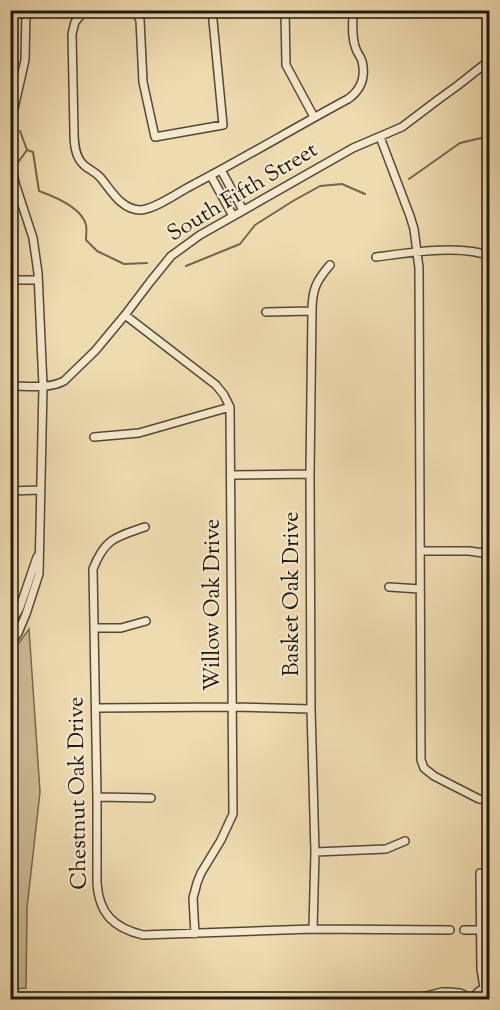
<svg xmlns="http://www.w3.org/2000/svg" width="500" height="1010" font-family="'Sorts Mill Goudy',serif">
	<rect width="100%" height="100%" fill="#efdbb0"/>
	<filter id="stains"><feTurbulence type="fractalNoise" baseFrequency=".00333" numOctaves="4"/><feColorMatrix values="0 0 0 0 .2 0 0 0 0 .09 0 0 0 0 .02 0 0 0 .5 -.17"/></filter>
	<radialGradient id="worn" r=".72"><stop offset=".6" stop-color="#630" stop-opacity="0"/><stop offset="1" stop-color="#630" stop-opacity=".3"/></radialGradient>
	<path fill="#ccba94" stroke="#766951" stroke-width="1.5" d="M 29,629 L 40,792 L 27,908 L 26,988 L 11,989 L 10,655 Z"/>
	<path fill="#a89979" stroke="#71654e" stroke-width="1.5" d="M 14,700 L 18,701 C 17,714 16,724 11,736 L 11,702 Z"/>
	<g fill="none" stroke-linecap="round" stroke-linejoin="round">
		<path stroke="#71654e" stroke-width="2" d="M 20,131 L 27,150
			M 14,168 L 27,150 L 33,152 L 39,191 C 53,196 82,208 86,225 C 87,229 86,235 86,240 L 97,251 L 124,264 L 147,263
			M 409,179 L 460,143 L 490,136
			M 186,266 L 240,244 L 255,225 L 293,201 L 320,186 L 342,184 L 365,194"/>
		<g stroke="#534936" stroke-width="10">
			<path id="minor" d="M 85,10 L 75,22 L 72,34 L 74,132 C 74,144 75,158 85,166 C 90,170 95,172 100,177 C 111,190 121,210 141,210 C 154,209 175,195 187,188 C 241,160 294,128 348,99 C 361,90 366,78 362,61 C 361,57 357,53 356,49 C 351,37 353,23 353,10
				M 134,10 L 140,20 L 143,82 L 155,137 L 223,125 L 212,10
				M 285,10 L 286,65 L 314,117
				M 10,126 L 25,60 L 26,10
				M 380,137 L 410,216 L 414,229 L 419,268 L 421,760 L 424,768 L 434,776 L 479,799 L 490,800
				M 10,157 L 15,183 L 33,238 L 38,273 L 43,386 L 39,574 L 26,614 L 18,633 L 10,644
				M 221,170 L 243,210
				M 211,176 L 233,216
				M 376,257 C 407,253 460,244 490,256
				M 10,280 L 38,280
				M 266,312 L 312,311
				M 125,315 L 216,385 L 224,395 L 230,407 L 233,814 L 221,840 L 201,873 L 197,883 L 193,898 L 195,934
				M 10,386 C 28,386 49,389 64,381 L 95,351 L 125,315 L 150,282 L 171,256 L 200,235 L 353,148 L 402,127 L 439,99 L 457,86 L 490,60
				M 94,437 L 139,433 L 230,407
				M 231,475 L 310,474
				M 10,491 L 40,490
				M 145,527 C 116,537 105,538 93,569 L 97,797 L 97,883 C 99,914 114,928 143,935 L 313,929 L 450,930
				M 421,551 L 469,551 L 490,554
				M 389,587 L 420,589
				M 10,626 L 20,607 L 37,557
				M 94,628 L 121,628 L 146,621
				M 96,708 L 233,707 L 311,709
				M 97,797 L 151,798
				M 315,852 L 386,849 L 405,841
				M 480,873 L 481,969 L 484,988
				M 313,929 L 315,852 L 311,709 L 310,474 L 312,311 C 312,290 316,281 330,265
				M 464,930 L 480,930
				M 272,1000 L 280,998 L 414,999 L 442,992 L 448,992 L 460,993 L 473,999
				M 473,1000 C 476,992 481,988 490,988"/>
		</g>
		<use href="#minor" stroke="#f5e8cc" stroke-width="7"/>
	</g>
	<g text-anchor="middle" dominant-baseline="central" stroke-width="4.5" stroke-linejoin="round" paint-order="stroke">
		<g font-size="22" fill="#1f180e" stroke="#f5e8cc">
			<text transform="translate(243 193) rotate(-31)">South Fifth Street</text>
			<text transform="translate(293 594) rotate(-90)">Basket Oak Drive</text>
			<text transform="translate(214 605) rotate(-90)">Willow Oak Drive</text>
			<text transform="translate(79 793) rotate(-91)">Chestnut Oak Drive</text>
		</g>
	</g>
	<rect width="500" height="1010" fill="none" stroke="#efdbb0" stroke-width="36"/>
	<rect x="12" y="12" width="476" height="986" fill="none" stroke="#1f180e" stroke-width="3"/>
	<rect x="18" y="18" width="464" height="974" fill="none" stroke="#1f180e" stroke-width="1.5"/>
	<rect width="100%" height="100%" filter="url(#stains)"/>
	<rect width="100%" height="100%" fill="url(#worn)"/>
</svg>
